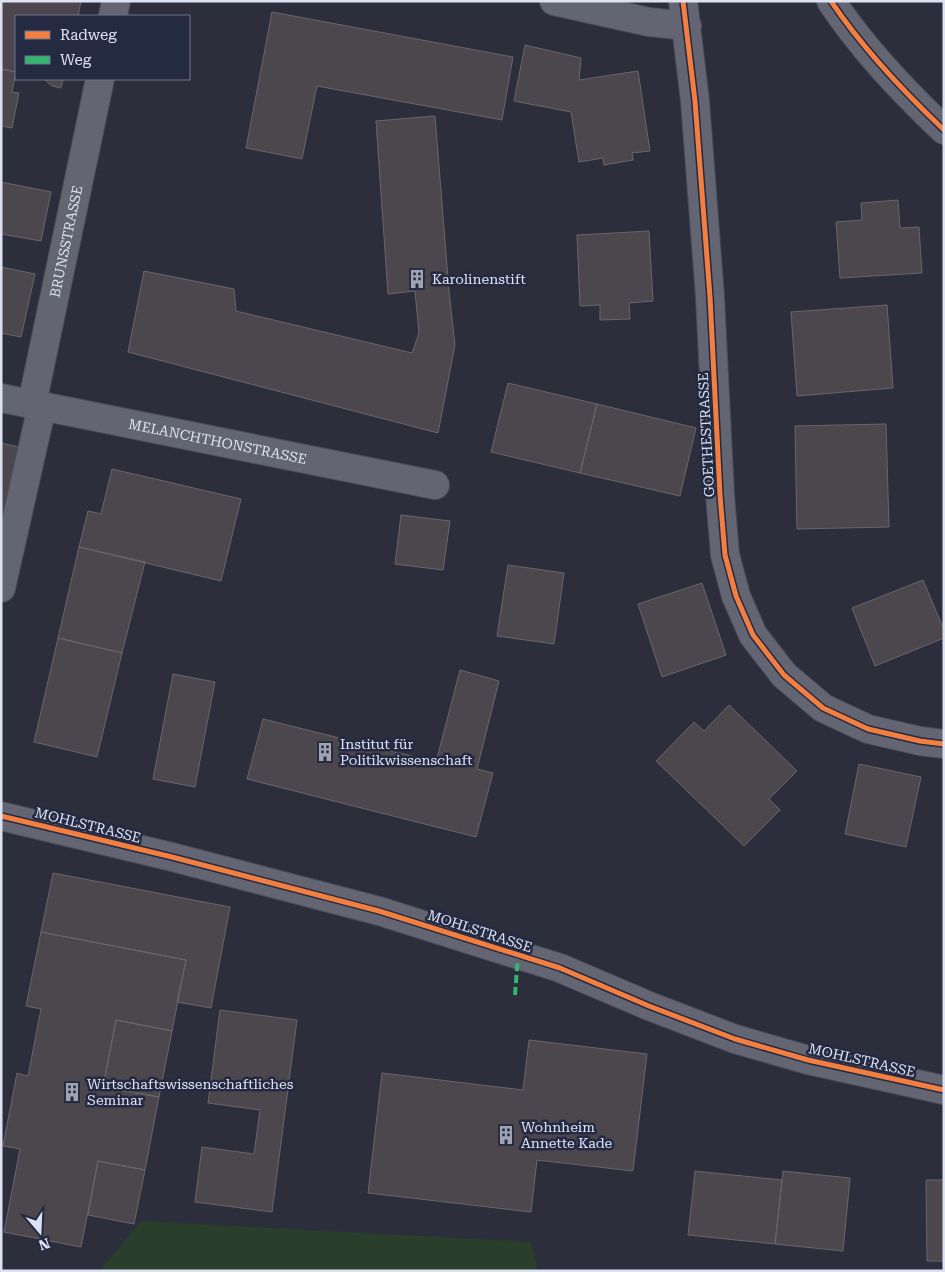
<svg xmlns="http://www.w3.org/2000/svg" width="945" height="1272" font-family="'Roboto Serif',serif">
	<rect width="100%" height="100%" fill="#2c2e3c"/>
	<path fill="#293e2b" d="M 141,1221 L 531,1242 L 538,1271 L 99,1271 Z"/>
	<path fill="#4c464d" stroke="#6b656b" d="M 1,1 L 81,1 L 78,16 L 16,16 L 16,72 L 1,69 Z
		M 272,12 L 513,57 L 502,120 L 317,86 L 302,159 L 246,148 Z
		M 525,45 L 581,58 L 579,80 L 638,71 L 650,151 L 632,153 L 633,160 L 604,165 L 603,158 L 579,162 L 571,112 L 514,101 Z
		M 1,69 L 16,72 L 12,92 L 19,93 L 12,128 L 1,126 Z
		M 44,79 L 65,79 L 63,80 L 61,88 L 52,86 Z
		M 435,116 L 449,291 L 455,345 L 438,433 L 128,352 L 144,271 L 234,289 L 236,311 L 412,353 L 419,333 L 415,291 L 388,294 L 376,121 Z
		M 1,182 L 51,192 L 41,241 L 1,234 Z
		M 898,200 L 900,228 L 919,227 L 922,273 L 840,278 L 836,222 L 862,220 L 861,203 Z
		M 649,231 L 653,301 L 629,303 L 630,319 L 600,320 L 600,305 L 580,306 L 577,235 Z
		M 1,267 L 35,274 L 21,337 L 1,333 Z
		M 887,305 L 893,388 L 797,396 L 791,312 Z
		M 508,383 L 597,404 L 580,473 L 491,452 Z
		M 597,404 L 696,428 L 680,496 L 580,473 Z
		M 886,424 L 889,527 L 797,529 L 795,426 Z
		M 1,443 L 19,447 L 1,537 Z
		M 112,469 L 241,499 L 221,581 L 79,547 L 88,511 L 101,514 Z
		M 401,515 L 450,521 L 443,570 L 395,564 Z
		M 79,547 L 145,562 L 122,653 L 58,638 Z
		M 508,565 L 564,573 L 554,644 L 497,636 Z
		M 923,580 L 944,630 L 944,638 L 875,666 L 852,608 Z
		M 702,583 L 726,655 L 662,677 L 638,604 Z
		M 58,638 L 122,653 L 97,757 L 34,742 Z
		M 460,670 L 499,681 L 477,769 L 493,773 L 476,837 L 247,779 L 263,719 L 436,762 Z
		M 173,674 L 215,682 L 195,787 L 153,779 Z
		M 729,705 L 797,771 L 769,799 L 780,810 L 744,846 L 656,761 L 694,722 L 704,731 Z
		M 859,764 L 921,777 L 906,847 L 845,834 Z
		M 53,873 L 230,907 L 211,1008 L 177,1002 L 186,960 L 41,932 Z
		M 41,932 L 186,960 L 172,1031 L 116,1020 L 103,1087 L 159,1097 L 145,1170 L 98,1161 L 81,1247 L 4,1232 L 20,1149 L 3,1146 L 17,1073 L 28,1076 L 41,1009 L 26,1006 Z
		M 220,1010 L 297,1020 L 272,1212 L 195,1202 L 202,1147 L 254,1154 L 260,1110 L 208,1103 Z
		M 116,1020 L 172,1031 L 159,1097 L 103,1087 Z
		M 529,1040 L 647,1054 L 633,1171 L 537,1160 L 531,1212 L 368,1193 L 382,1073 L 523,1090 Z
		M 98,1161 L 145,1170 L 134,1224 L 88,1215 Z
		M 695,1171 L 782,1180 L 775,1244 L 688,1235 Z
		M 783,1171 L 850,1178 L 843,1251 L 775,1244 Z
		M 926,1180 L 944,1180 L 944,1261 L 927,1261 Z"/>
	<g fill="none" stroke-linecap="round" stroke-linejoin="round">
		<g stroke="#4a4c58" stroke-width="30">
			<g id="minor">
				<path d="M 554,1 L 649,22 L 687,26"/>
				<path d="M 683,1 L 695,101 L 710,297 L 720,495 L 725,555 L 736,596 L 753,635 L 784,675 L 823,708 L 868,729 L 920,741 L 944,744"/>
				<path d="M 831,1 C 863,49 902,90 944,130"/>
				<path d="M 113,16 L 116,1"/>
				<path id="s1" d="M 1,398 L 435,485"/>
				<path id="s2" d="M 32,404 L 100,79"/>
				<path d="M 1,588 L 42,406"/>
				<path d="M 1,816 L 172,857 L 379,911 L 560,968 L 649,1006 L 735,1039 L 808,1060 L 944,1090"/>
			</g>
		</g>
		<use href="#minor" stroke="#636572" stroke-width="28"/>
		<path stroke="#33b770" stroke-width="4" stroke-dasharray="8 4" stroke-linecap="butt" d="M 515,995 L 518,955"/>
		<g stroke="#252a43" stroke-width="8">
			<path id="cycleway" d="M 683,1 L 695,101 L 710,297 L 720,495 L 725,555 L 736,596 L 753,635 L 784,675 L 823,708 L 868,729 L 920,741 L 944,744
				M 831,1 C 863,49 902,90 944,130
				M 1,816 L 172,857 L 379,911 L 560,968 L 649,1006 L 735,1039 L 808,1060 L 944,1090"/>
		</g>
		<use href="#cycleway" stroke="#f27e40" stroke-width="5"/>
	</g>
	<defs>
		<g id="building-bare" transform="scale(1.5)"><path d="M-4-6H4V6H1V3H-1V6H-4ZM-2.5-4.3h1.7v1.8h-1.7ZM.8-4.3h1.7v1.8H.8ZM-2.5-1h1.7V.8h-1.7ZM.8-1h1.7V.8H.8Z" fill="#9fa3b2" stroke="#252a43" stroke-width="2.5" paint-order="stroke"/></g>
	</defs>
	<g fill-rule="evenodd">
		<use href="#building-bare" x="417" y="279"/>
		<use href="#building-bare" x="325" y="752"/>
		<use href="#building-bare" x="72" y="1092"/>
		<use href="#building-bare" x="506" y="1135"/>
	</g>
	<g text-anchor="middle" dominant-baseline="central" stroke-width="5" stroke-linejoin="round" paint-order="stroke">
		<g font-size="14" fill="#dde2f2" stroke="#252a43">
			<text stroke="none"><textPath href="#s2" startOffset="166">BRUNSSTRASSE</textPath></text>
			<text transform="translate(706 435) rotate(-93)">GOETHESTRASSE</text>
			<text stroke="none"><textPath href="#s1" startOffset="221">MELANCHTHONSTRASSE</textPath></text>
			<text transform="translate(88 825) rotate(14)">MOHLSTRASSE</text>
			<text transform="translate(480 931) rotate(18)">MOHLSTRASSE</text>
			<text transform="translate(862 1060) rotate(13)">MOHLSTRASSE</text>
		</g>
		<g font-size="14" fill="#dde2f2" stroke="#252a43" text-anchor="start">
			<text x="432" y="279">Karolinenstift</text>
			<text x="340" y="744">Institut für<tspan x="340" dy="16">Politikwissenschaft</tspan></text>
			<text x="87" y="1084">Wirtschaftswissenschaftliches<tspan x="87" dy="16">Seminar</tspan></text>
			<text x="521" y="1127">Wohnheim<tspan x="521" dy="16">Annette Kade</tspan></text>
		</g>
	</g>
	<rect width="945" height="1272" fill="none" stroke="#dde2f2" stroke-width="5"/>
	<rect x="15" y="15" width="175" height="65" fill="#252a43" stroke="#6f7489"/>
	<rect x="25" y="31" width="25" height="8" fill="#f27e40" stroke="#6f7489"/>
	<text x="60" y="40" font-size="15" fill="#dde2f2">Radweg</text>
	<rect x="25" y="56" width="25" height="8" fill="#33b770" stroke="#6f7489"/>
	<text x="60" y="65" font-size="15" fill="#dde2f2">Weg</text>
	<g transform="translate(40 1232) rotate(161)" stroke="#252a43" stroke-width="4" paint-order="stroke">
	<path d="M0-4L9 19L0 12L-9 19Z" fill="#dde2f2"/>
	<text y="-8" font-size="14" font-weight="bold" text-anchor="middle" fill="#dde2f2">N</text>
	</g>
</svg>
